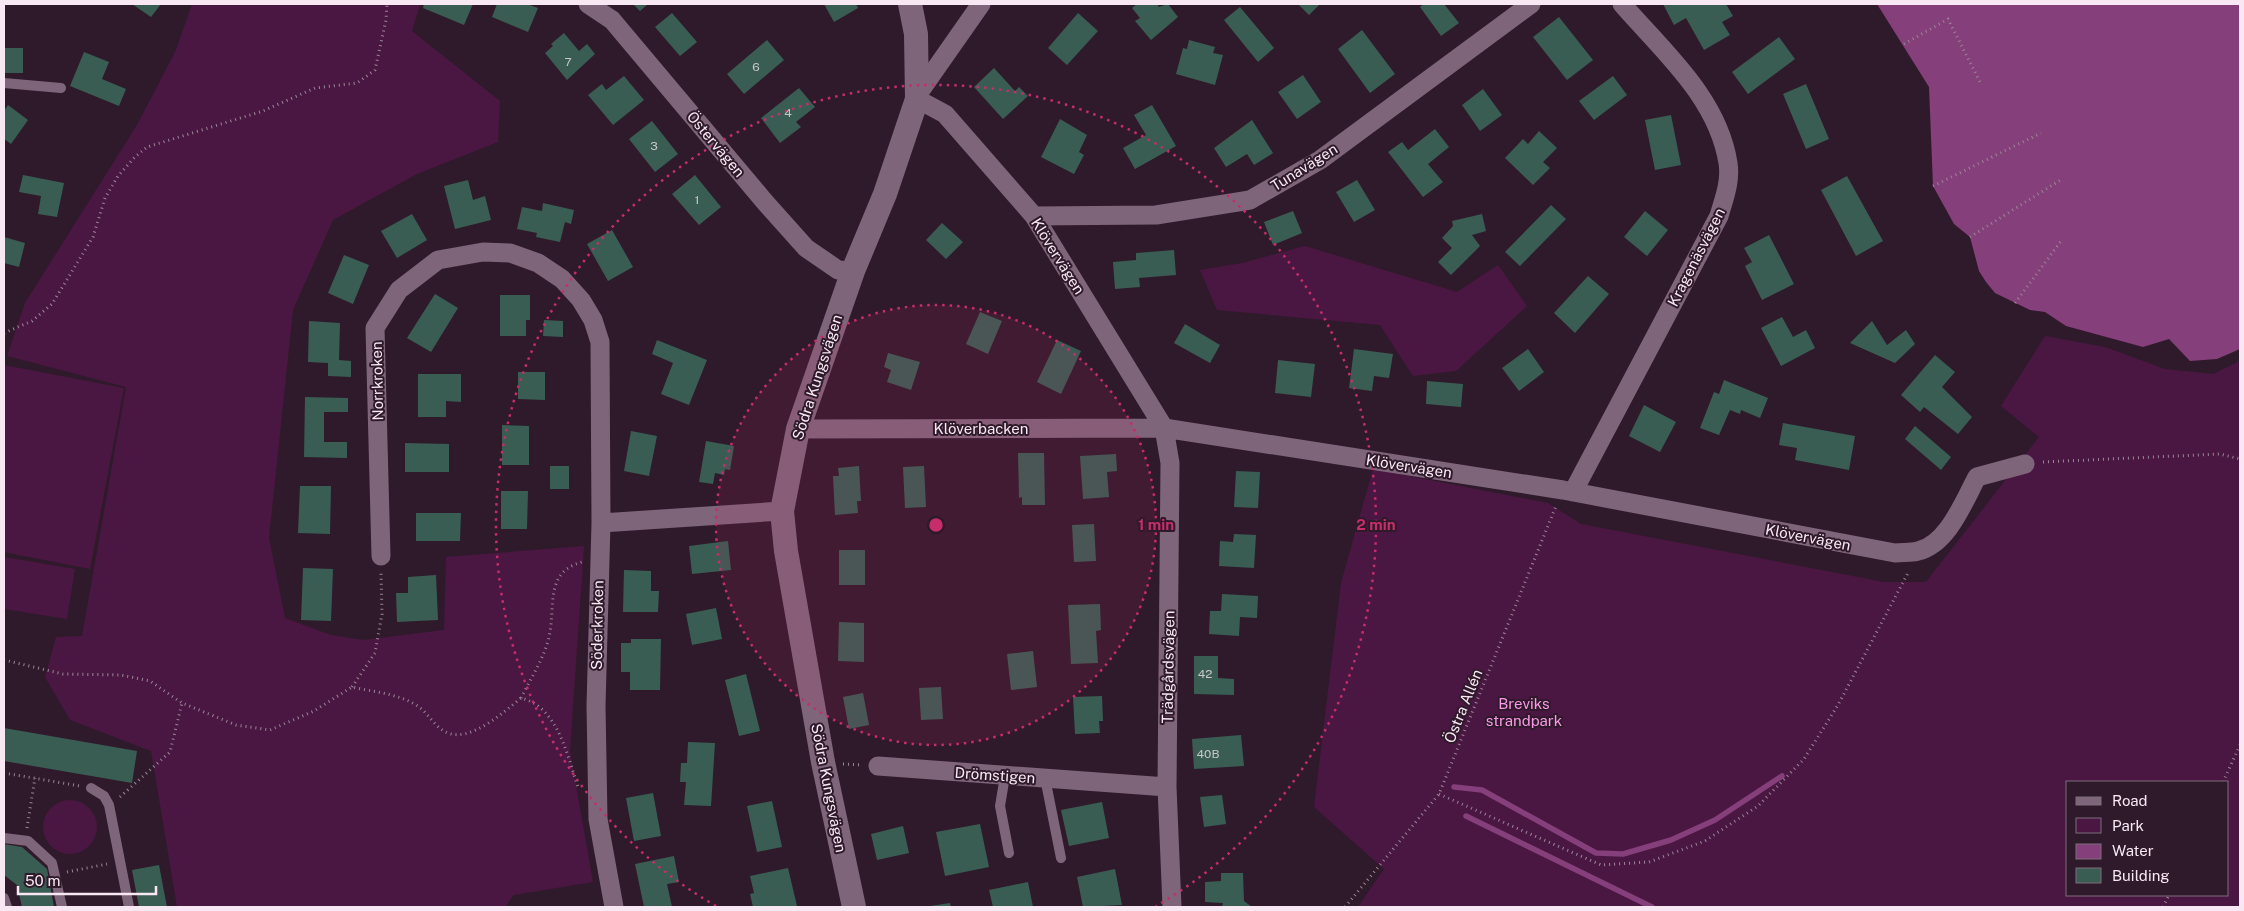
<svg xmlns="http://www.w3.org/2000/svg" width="2244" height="911" font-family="'Public Sans',sans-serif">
	<rect width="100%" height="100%" fill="#2f1a2b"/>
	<path fill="#4a1742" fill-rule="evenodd" d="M 192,4 L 420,4 L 412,31 L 500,101 L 498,142 L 417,174 L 333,220 L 293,310 L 269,538 L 285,618 L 331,635 L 363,640 L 444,630 L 446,557 L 584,546 L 570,751 L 593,882 L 514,895 L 505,907 L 177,907 L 151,751 L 70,720 L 45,677 L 56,637 L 82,636 L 126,387 L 7,356 L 25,303 L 137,125 L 176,50 Z
		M 1305,246 L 1457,292 L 1498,265 L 1527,306 L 1456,371 L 1413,376 L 1380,325 L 1217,310 L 1200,270 L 1242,263 Z
		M 2045,336 L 2105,347 L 2165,369 L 2213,374 L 2240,361 L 2240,907 L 1358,907 L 1384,869 L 1314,807 L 1341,583 L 1373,469 L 1548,503 L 1581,524 L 1884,582 L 1926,582 L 2039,437 L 2001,406 ZM 2068,782 L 2228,782 L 2228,895 L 2068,895 Z
		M 4,365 L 124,388 L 90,569 L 4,552 Z
		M 4,557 L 75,569 L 67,619 L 4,609 Z
		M43 827a27 27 0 1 1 54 0a27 27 0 1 1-54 0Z"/>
	<path fill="#853f7a" d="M 1877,4 L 2240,4 L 2240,349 L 2217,359 L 2190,361 L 2169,339 L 2143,347 L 2066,326 L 2045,312 L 2030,310 L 1995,293 L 1986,282 L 1979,271 L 1970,237 L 1954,224 L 1933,186 L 1929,87 Z"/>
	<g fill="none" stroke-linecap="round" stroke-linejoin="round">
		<path stroke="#853f7a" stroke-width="5.5" d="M 1454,787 L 1482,790 L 1596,853 L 1623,854 L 1671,840 L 1715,820 L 1782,776
			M 1466,816 L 1652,907"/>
	</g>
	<path fill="#395d53" d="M 132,4 L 161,4 L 151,17 Z
		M 424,4 L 473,4 L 464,25 L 423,8 Z
		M 497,4 L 527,4 L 538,8 L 528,32 L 492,17 Z
		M 633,4 L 648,4 L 640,11 Z
		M 824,4 L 856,4 L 858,8 L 834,22 Z
		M 1137,4 L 1157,4 L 1159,7 L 1168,4 L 1178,17 L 1151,40 L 1135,21 L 1140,18 L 1132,8 Z
		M 1298,4 L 1320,4 L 1309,15 Z
		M 1424,4 L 1444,4 L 1459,23 L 1441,36 L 1420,7 Z
		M 1663,4 L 1726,4 L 1733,16 L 1722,22 L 1730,35 L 1704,50 L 1686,18 L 1674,25 Z
		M 1240,7 L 1274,48 L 1258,62 L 1224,20 Z
		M 672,13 L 697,42 L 680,56 L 655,27 Z
		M 1078,13 L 1098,31 L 1067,65 L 1048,48 Z
		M 1559,17 L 1593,60 L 1567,80 L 1533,37 Z
		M 1362,30 L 1395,74 L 1370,93 L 1338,49 Z
		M 564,33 L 579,51 L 587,44 L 595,54 L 567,80 L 545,53 L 553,46 L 551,44 Z
		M 1779,37 L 1795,59 L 1748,94 L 1732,72 Z
		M 767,40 L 784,60 L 744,94 L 727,74 Z
		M 1189,40 L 1215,47 L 1213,53 L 1223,55 L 1215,85 L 1176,74 L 1183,48 L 1187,49 Z
		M 4,48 L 23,48 L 23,73 L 4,73 Z
		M 84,52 L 109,62 L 102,79 L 126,89 L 119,106 L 70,86 Z
		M 994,68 L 1015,91 L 1019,87 L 1028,96 L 1003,119 L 974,87 Z
		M 1303,75 L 1321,102 L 1297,119 L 1278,92 Z
		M 624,76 L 644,100 L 613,125 L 588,95 L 602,84 L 606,90 Z
		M 1613,76 L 1627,95 L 1594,120 L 1579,101 Z
		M 1806,84 L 1829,139 L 1806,149 L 1783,94 Z
		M 799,88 L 815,107 L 796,122 L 801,127 L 780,143 L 761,118 Z
		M 1483,89 L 1502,115 L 1480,131 L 1462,105 Z
		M 8,105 L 28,120 L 11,144 L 4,139 L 4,111 Z
		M 1152,105 L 1176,146 L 1135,169 L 1123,148 L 1146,135 L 1134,115 Z
		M 1671,115 L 1681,165 L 1655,170 L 1645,120 Z
		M 1060,119 L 1087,135 L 1079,152 L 1084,155 L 1074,174 L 1041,157 Z
		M 1252,120 L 1273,153 L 1254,165 L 1247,154 L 1226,167 L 1214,148 Z
		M 652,121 L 678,154 L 655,172 L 629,139 Z
		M 1435,129 L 1449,147 L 1428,164 L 1443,182 L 1423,197 L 1388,152 L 1402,142 L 1408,150 Z
		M 1539,131 L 1557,148 L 1543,162 L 1550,168 L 1533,185 L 1505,158 L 1523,139 L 1528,144 Z
		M 23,175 L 64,183 L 57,217 L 38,214 L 41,196 L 19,192 Z
		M 695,175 L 721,207 L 699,225 L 672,194 Z
		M 1847,176 L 1883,241 L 1856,256 L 1821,190 Z
		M 468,180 L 473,200 L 485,196 L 491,220 L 455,229 L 444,186 Z
		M 1357,180 L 1375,210 L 1354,222 L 1336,192 Z
		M 543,203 L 574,210 L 571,224 L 565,222 L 560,242 L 536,237 L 537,233 L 517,229 L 522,207 L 542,211 Z
		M 1551,205 L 1566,219 L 1520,266 L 1505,252 Z
		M 1293,211 L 1302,233 L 1273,245 L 1264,222 Z
		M 1645,211 L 1668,230 L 1647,256 L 1624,237 Z
		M 412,214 L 427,240 L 397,258 L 381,231 Z
		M 1482,214 L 1486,231 L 1472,235 L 1480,246 L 1451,275 L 1438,262 L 1452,248 L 1442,238 L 1453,226 L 1452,221 Z
		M 942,223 L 963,242 L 946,259 L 926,240 Z
		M 612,230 L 633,267 L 608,281 L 587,244 Z
		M 1769,235 L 1794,284 L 1762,300 L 1745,266 L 1752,262 L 1744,248 Z
		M 4,237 L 25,243 L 19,267 L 4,263 Z
		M 1174,250 L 1176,275 L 1139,278 L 1140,287 L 1115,289 L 1113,262 L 1136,260 L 1136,253 Z
		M 344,255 L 369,265 L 353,304 L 328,293 Z
		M 1588,276 L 1609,294 L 1575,333 L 1554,313 Z
		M 435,294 L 458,308 L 431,352 L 407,338 Z
		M 500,295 L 530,295 L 530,320 L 526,320 L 526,336 L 500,336 Z
		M 980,312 L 1002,321 L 988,354 L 966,344 Z
		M 1782,317 L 1793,337 L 1806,330 L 1815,348 L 1781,366 L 1761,328 Z
		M 544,320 L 563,321 L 563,337 L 543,336 Z
		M 309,321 L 340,323 L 339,360 L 351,361 L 351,377 L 328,376 L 328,363 L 308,362 Z
		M 1872,321 L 1887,345 L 1906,330 L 1915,344 L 1895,363 L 1850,343 Z
		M 1185,324 L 1220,345 L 1210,363 L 1174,343 Z
		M 657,340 L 707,360 L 689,405 L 661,394 L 673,363 L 652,354 Z
		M 1057,340 L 1081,351 L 1061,394 L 1037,382 Z
		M 1354,349 L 1393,354 L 1389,378 L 1374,376 L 1372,391 L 1349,388 Z
		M 1528,349 L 1544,372 L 1519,391 L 1502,368 Z
		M 888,353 L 920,362 L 911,390 L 887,382 L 891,370 L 884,367 Z
		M 1935,355 L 1955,372 L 1942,387 L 1972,417 L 1958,434 L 1924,407 L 1920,412 L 1901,395 Z
		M 1278,360 L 1315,364 L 1311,397 L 1275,393 Z
		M 518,372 L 545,372 L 545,400 L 518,399 Z
		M 418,374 L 461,374 L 461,402 L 446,401 L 446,417 L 418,417 Z
		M 1724,380 L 1768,398 L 1760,418 L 1741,410 L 1740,414 L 1730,410 L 1719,435 L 1700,428 L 1714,392 L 1719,394 Z
		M 1427,381 L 1463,384 L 1461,407 L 1426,404 Z
		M 305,397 L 348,398 L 348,412 L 324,412 L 324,442 L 347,442 L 347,458 L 304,457 Z
		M 1644,405 L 1676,422 L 1660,452 L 1629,436 Z
		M 1783,423 L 1855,436 L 1849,470 L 1795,460 L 1797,448 L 1779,445 Z
		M 502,425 L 529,426 L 529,465 L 502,465 Z
		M 1915,426 L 1951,457 L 1941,470 L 1905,439 Z
		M 631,431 L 657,436 L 649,476 L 624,471 Z
		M 706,441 L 734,446 L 730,470 L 725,469 L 724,475 L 715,473 L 713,484 L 699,482 Z
		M 405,443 L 449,444 L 449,472 L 405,472 Z
		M 1018,453 L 1044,453 L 1045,505 L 1022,505 L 1022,497 L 1019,498 Z
		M 1116,454 L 1117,471 L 1107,472 L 1109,497 L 1083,499 L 1080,456 Z
		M 550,466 L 569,466 L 569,489 L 550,489 Z
		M 859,466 L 861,501 L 857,501 L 858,513 L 835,515 L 833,476 L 839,476 L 838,468 Z
		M 924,466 L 926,507 L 905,508 L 903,467 Z
		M 1236,471 L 1260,472 L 1258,508 L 1234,507 Z
		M 300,486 L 331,486 L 330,534 L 298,533 Z
		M 501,491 L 528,491 L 527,529 L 501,529 Z
		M 416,513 L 461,513 L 460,541 L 416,541 Z
		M 1094,524 L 1096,561 L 1074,562 L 1072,525 Z
		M 1234,534 L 1256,535 L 1254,568 L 1219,566 L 1220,541 L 1233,542 Z
		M 728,541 L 731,570 L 692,574 L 689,546 Z
		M 839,550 L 865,550 L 865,585 L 839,585 Z
		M 303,568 L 333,569 L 331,621 L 301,620 Z
		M 624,570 L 651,571 L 651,591 L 659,591 L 658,612 L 623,612 Z
		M 436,575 L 438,620 L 397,622 L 396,593 L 408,593 L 408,577 Z
		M 1222,594 L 1258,596 L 1257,618 L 1240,617 L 1239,636 L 1209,634 L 1210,611 L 1221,611 Z
		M 1100,604 L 1101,630 L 1096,631 L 1098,663 L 1071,664 L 1068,605 Z
		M 716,608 L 722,639 L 692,645 L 686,614 Z
		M 839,622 L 864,623 L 864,662 L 838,661 Z
		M 631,639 L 661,639 L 660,690 L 630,690 L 630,672 L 621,672 L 621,643 L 631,643 Z
		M 1033,651 L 1037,687 L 1011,690 L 1007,654 Z
		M 1194,656 L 1218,656 L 1218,678 L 1234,679 L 1234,695 L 1194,694 Z
		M 746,674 L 760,731 L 739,736 L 725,680 Z
		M 941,687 L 943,719 L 921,720 L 919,688 Z
		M 863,693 L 869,725 L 849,729 L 843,697 Z
		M 1102,696 L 1103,721 L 1099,721 L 1100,733 L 1075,734 L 1073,697 Z
		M 4,728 L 137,751 L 132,783 L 4,761 Z
		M 1241,735 L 1244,766 L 1194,769 L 1192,739 Z
		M 688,742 L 715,743 L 711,806 L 684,805 L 686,782 L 680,782 L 681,763 L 687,763 Z
		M 653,793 L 661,836 L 634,841 L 626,798 Z
		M 1222,795 L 1226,824 L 1204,827 L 1200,797 Z
		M 772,801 L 782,847 L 757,852 L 747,806 Z
		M 1102,802 L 1109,838 L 1069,846 L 1061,810 Z
		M 980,824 L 989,867 L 945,876 L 936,832 Z
		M 903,826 L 909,853 L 877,860 L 871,834 Z
		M 4,844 L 22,847 L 47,869 L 54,907 L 22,907 L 17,885 L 4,875 Z
		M 674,856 L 679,882 L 667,884 L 672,907 L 644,907 L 635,864 Z
		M 159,865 L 167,907 L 139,907 L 132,870 Z
		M 788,868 L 797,906 L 753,907 L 750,894 L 754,893 L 750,876 Z
		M 1115,869 L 1122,905 L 1083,907 L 1077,877 Z
		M 1221,873 L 1243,873 L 1244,901 L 1252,907 L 1222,907 L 1223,903 L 1205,902 L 1205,882 L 1221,881 Z
		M 1028,882 L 1033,907 L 993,907 L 989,890 Z
		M 950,903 L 951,907 L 930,907 L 930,906 Z"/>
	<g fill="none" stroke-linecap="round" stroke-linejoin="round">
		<path stroke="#998795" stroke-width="3" stroke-dasharray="1 4" stroke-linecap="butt" d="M 1904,44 L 1948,19 L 1980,82
			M 1933,186 L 2041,133
			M 1970,237 L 2062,179
			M 2015,303 L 2061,241
			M 4,333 L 32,321 L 52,304 L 93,237 L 105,198 L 118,176 L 135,157 L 147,147 L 263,111 L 315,88 L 357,83 L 375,70 L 386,20 L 387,4
			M 2043,462 L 2220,454 L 2240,459
			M 4,660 L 63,674 L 121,675 L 150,681 L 182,703 L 236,725 L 270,730 L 314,711 L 352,687 C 374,692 401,694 419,707 C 429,714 435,728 448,733 C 471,742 504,712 521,698 C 558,707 567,755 578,787
			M 352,687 L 375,653 L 382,614 L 381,573
			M 521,698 C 530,680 545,656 549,637 C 556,607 544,572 582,562
			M 843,764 L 862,765
			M 4,773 L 80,786
			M 2223,782 L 2240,745
			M 1439,794 L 1601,865 L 1649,862 L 1705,841 L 1758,806 L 1804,759 L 1838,705 L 1909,571
			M 120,797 L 170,752 L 182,703
			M 27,828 L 35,778
			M 67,872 L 107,864
			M 1345,907 L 1439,794 L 1556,506
			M 2163,907 L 2169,895"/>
		<path stroke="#7f6579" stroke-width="10" d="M 4,83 L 61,88
			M 1005,776 L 1000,806 L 1009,853
			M 1045,778 L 1061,858
			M 91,788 L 104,796 L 109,805 L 129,907
			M 4,838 L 28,841 L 52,863 L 62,907
			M 4,898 L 7,907"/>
		<path stroke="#7f6579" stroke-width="19" d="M 588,4 L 612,20 L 764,201 L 806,248 L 838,270 L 853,271
			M 918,94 L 981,4
			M 917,99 L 945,114 L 1034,216 L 1164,428 L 1563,490 L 1895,553 C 1902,552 1911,553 1918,551 C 1948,544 1964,501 1977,477 L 2025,464
			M 1034,216 L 1156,215 L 1250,200 L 1320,160 L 1531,4
			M 798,429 L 1164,428 L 1170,463 L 1167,787 L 1172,907
			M 1573,492 L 1719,216 C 1724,199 1731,181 1728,163 C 1718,98 1663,51 1622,4
			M 381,556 L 375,328 L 399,290 L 438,260 L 483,252 L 510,253 L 538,263 L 562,279 L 581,300 L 593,320 L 600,342 L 601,523
			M 878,766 L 1167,787
			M 614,907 L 598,819 L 596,706 L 601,523 L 782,511"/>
		<path stroke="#7f6579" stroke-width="24" d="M 854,907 L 823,762 L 786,551 L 782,511 L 798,429 L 853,271 L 885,194 L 917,99 L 916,34 L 910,4"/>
	</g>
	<circle cx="936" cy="525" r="220" fill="#c72d6a" fill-opacity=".12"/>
	<g fill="none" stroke="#c72d6a" stroke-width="2.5" stroke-dasharray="2.5 5">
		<circle cx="936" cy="525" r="220"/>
		<path d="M716 906A440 440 0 1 1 1156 906"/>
	</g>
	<g text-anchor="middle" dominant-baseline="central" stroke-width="4" stroke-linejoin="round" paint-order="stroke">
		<g font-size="12" fill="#c8c5cb">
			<text x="568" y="62">7</text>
			<text x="756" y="67">6</text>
			<text x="788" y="113">4</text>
			<text x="654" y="146">3</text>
			<text x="697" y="200">1</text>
			<text x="1205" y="674">42</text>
			<text x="1208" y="754">40B</text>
		</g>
		<g font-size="15" fill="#f7e8f3" stroke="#2f1a2b">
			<text transform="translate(716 144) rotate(50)">Östervägen</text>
			<text transform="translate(1304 167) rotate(-32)">Tunavägen</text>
			<text transform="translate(1058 256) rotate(58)">Klövervägen</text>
			<text transform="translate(1696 257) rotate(-63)">Kragenäsvägen</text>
			<text transform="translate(817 377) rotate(-72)">Södra Kungsvägen</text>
			<text transform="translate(377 381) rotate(-91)">Norrkroken</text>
			<text x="981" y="428">Klöverbacken</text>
			<text transform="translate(1409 466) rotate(9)">Klövervägen</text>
			<text transform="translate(1808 537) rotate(11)">Klövervägen</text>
			<text transform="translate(597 625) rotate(-89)">Söderkroken</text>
			<text transform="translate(1168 667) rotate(-89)">Trädgårdsvägen</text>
			<text transform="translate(1463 706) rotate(-68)">Östra Allén</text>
			<text transform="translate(995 775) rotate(4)">Drömstigen</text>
			<text transform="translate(829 788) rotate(79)">Södra Kungsvägen</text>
		</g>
		<g font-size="15" fill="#fb98e8" stroke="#2f1a2b">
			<text x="1524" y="703">Breviks<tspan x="1524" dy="17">strandpark</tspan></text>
		</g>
	</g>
	<circle cx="936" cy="525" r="8" fill="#c72d6a" stroke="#2f1a2b" stroke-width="2.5"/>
	<g font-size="15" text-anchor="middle" font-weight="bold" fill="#c72d6a" stroke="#2f1a2b" stroke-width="4" stroke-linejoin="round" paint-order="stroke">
		<text x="1156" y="530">1 min</text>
		<text x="1376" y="530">2 min</text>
	</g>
	<rect width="2244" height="911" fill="none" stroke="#f7e8f3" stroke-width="10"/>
	<rect x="2066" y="781" width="162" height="115" fill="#2f1a2b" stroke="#7f6c7b"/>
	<rect x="2076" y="797" width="25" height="8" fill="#7f6579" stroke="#7f6c7b"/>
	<text x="2112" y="806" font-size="15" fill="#f7e8f3">Road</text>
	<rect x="2076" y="818" width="25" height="15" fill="#4a1742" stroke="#7f6c7b"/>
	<text x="2112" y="831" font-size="15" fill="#f7e8f3">Park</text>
	<rect x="2076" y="844" width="25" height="15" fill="#853f7a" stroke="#7f6c7b"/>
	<text x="2112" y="856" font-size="15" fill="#f7e8f3">Water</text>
	<rect x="2076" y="868" width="25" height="15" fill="#395d53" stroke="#7f6c7b"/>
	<text x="2112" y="881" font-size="15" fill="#f7e8f3">Building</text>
	<path d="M18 886v8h138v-8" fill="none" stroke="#f7e8f3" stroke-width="2.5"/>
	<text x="25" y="886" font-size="15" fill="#f7e8f3" stroke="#2f1a2b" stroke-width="4" paint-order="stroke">50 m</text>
</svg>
